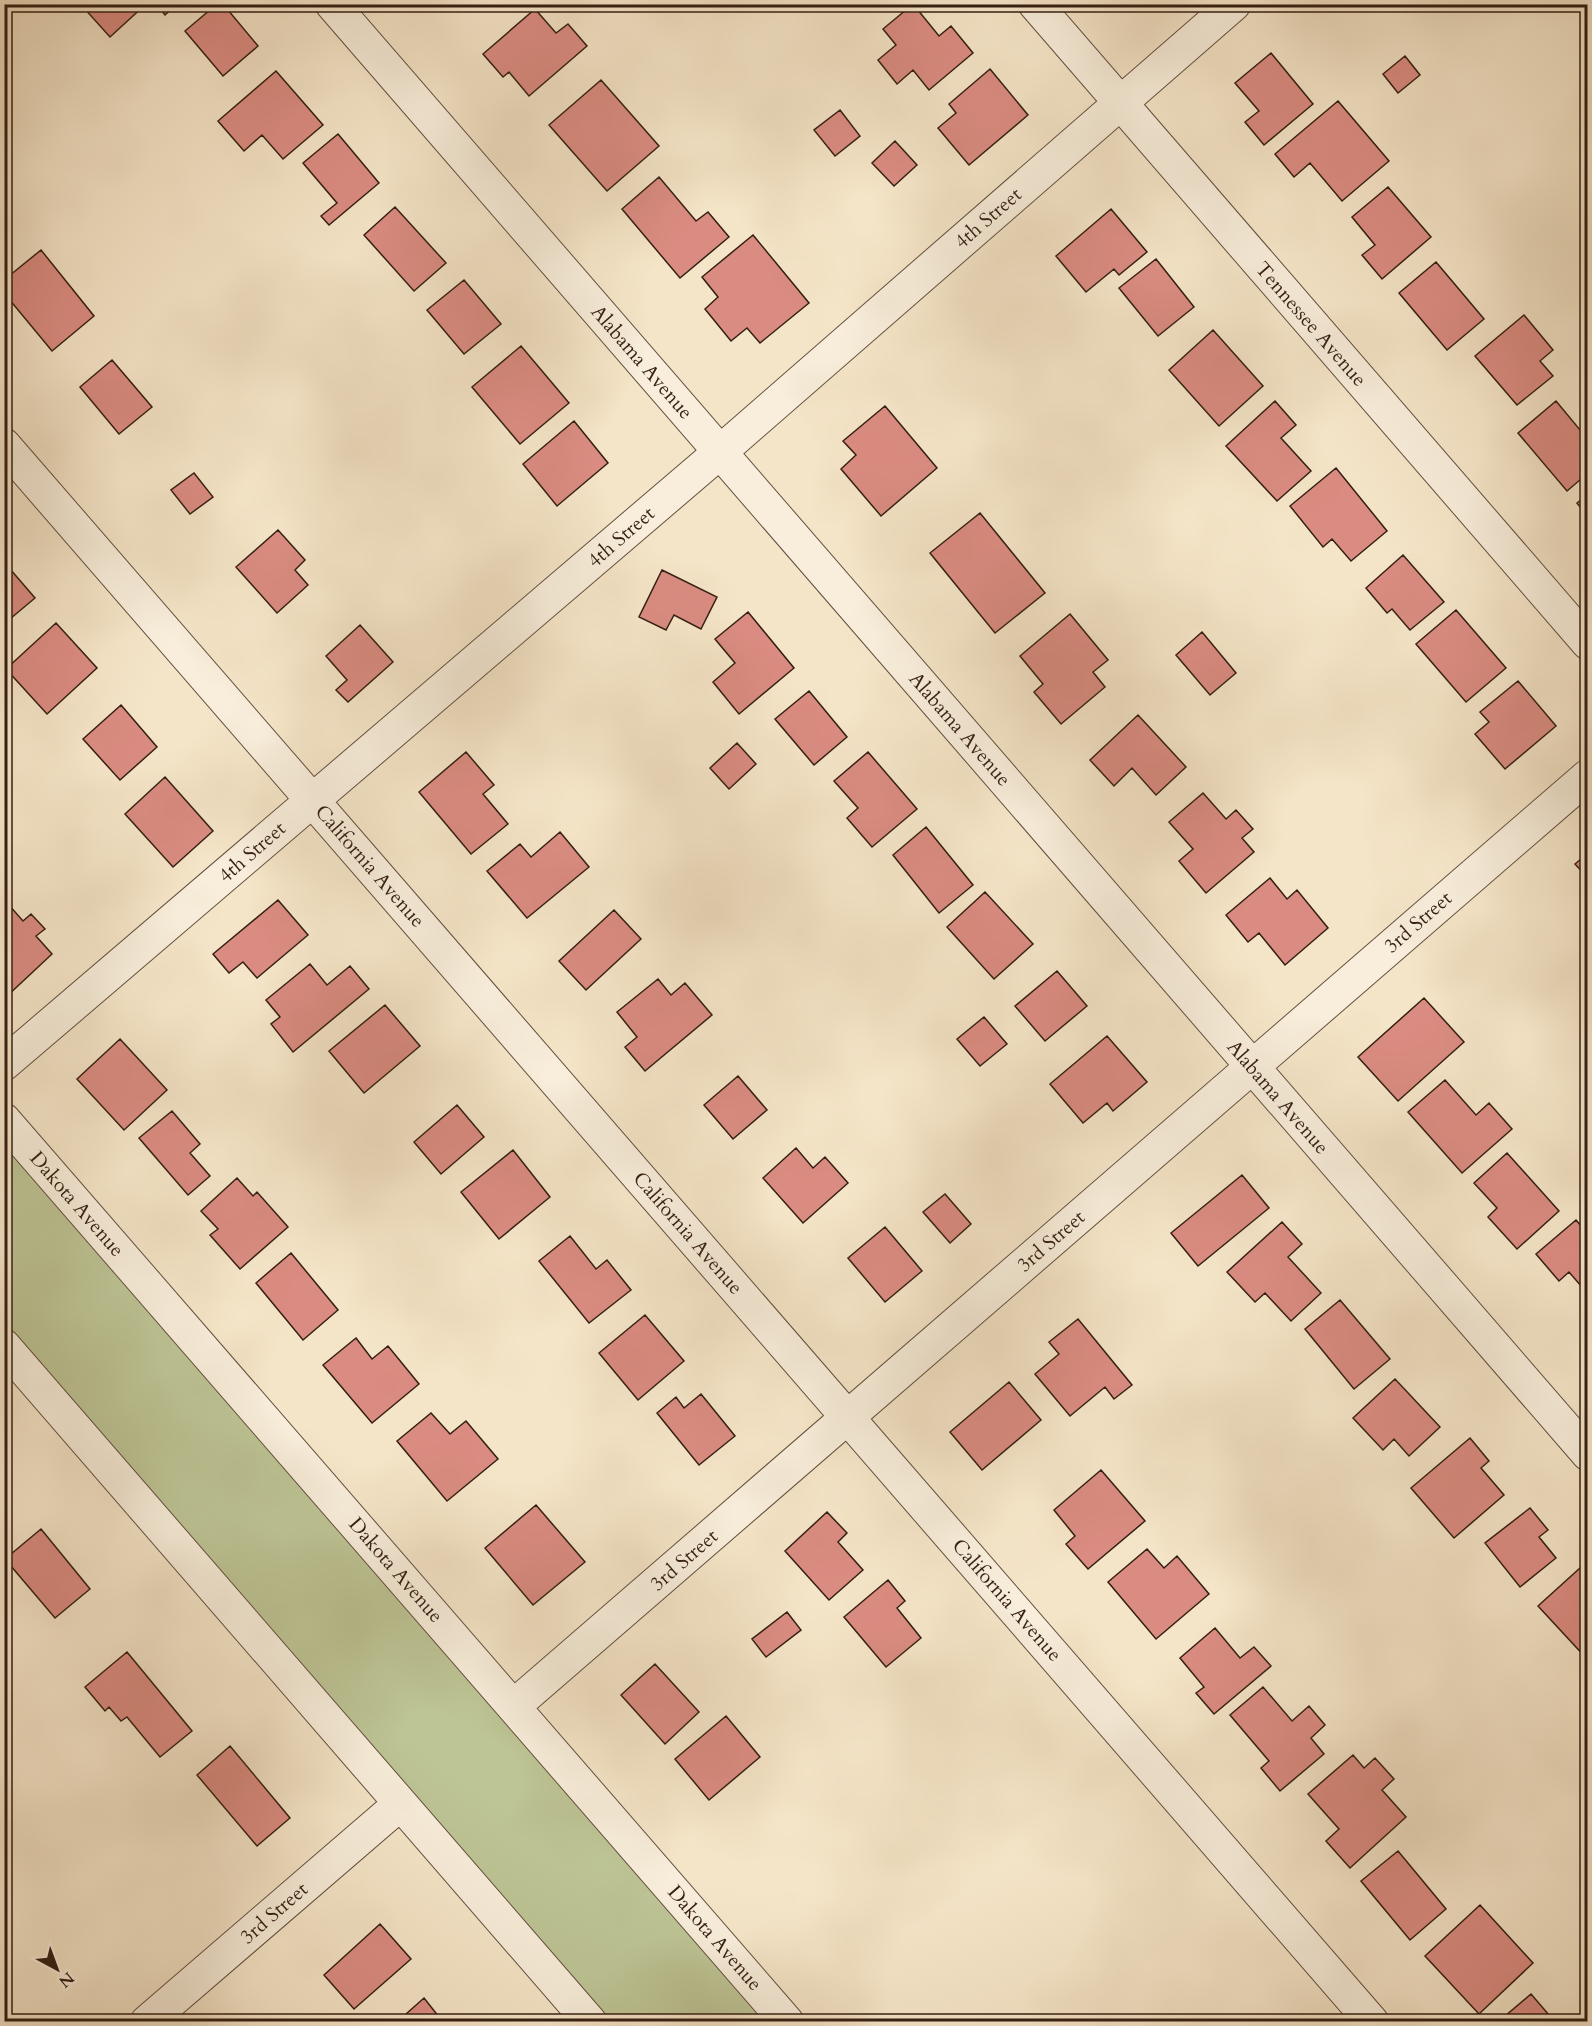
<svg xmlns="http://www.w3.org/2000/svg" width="1592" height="2026" font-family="Cardo,serif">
	<rect width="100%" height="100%" fill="#f5e5c8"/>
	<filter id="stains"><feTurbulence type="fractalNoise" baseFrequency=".00333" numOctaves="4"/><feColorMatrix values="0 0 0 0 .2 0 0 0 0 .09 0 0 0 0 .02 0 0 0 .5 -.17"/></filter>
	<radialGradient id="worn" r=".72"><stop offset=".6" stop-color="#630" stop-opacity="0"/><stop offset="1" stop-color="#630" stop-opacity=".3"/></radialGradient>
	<path fill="#bdc495" stroke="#787254" stroke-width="1.5" d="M 4,1144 L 765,2021 L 610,2021 L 5,1325 Z"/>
	<path fill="#db8c82" stroke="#341f13" stroke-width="1.5" d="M 85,4 L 146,4 L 110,37 L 83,7 Z
		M 156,4 L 177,4 L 165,15 Z
		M 217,4 L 223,4 L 258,46 L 223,76 L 185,31 Z
		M 913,4 L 939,36 L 951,26 L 973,53 L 929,90 L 913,70 L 897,84 L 878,60 L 896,45 L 883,29 Z
		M 535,9 L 556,33 L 568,24 L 587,46 L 529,96 L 509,72 L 503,77 L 483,54 Z
		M 1271,53 L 1313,104 L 1264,145 L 1245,122 L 1259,111 L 1235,83 Z
		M 1405,56 L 1420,75 L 1398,93 L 1383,74 Z
		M 990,69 L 1028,115 L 969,165 L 938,128 L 956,113 L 949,104 Z
		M 276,71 L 323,125 L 283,159 L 262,135 L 244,151 L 218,121 Z
		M 601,80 L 659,146 L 607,191 L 549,125 Z
		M 1338,101 L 1389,161 L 1342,201 L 1310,163 L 1294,177 L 1275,154 Z
		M 840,110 L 860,136 L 835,156 L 814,130 Z
		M 338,134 L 379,183 L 329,225 L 321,216 L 337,203 L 303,163 Z
		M 895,141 L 917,165 L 894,186 L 872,163 Z
		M 659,177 L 696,221 L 708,212 L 729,237 L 680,278 L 622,209 Z
		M 1388,187 L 1431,237 L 1382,279 L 1362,255 L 1375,245 L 1352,217 Z
		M 395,207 L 446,263 L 414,291 L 364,235 Z
		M 1111,209 L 1147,252 L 1119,275 L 1114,269 L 1086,292 L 1056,256 Z
		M 753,235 L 809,303 L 760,343 L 747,328 L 731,341 L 705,309 L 718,297 L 702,277 Z
		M 41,250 L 94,316 L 52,351 L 4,293 L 4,280 Z
		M 1156,259 L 1194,307 L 1158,336 L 1119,288 Z
		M 1436,262 L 1484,319 L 1447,350 L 1399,293 Z
		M 464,280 L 501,324 L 464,354 L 427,310 Z
		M 1524,315 L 1553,350 L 1540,361 L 1553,376 L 1517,405 L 1475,356 Z
		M 1213,330 L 1263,386 L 1219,426 L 1169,370 Z
		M 521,346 L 569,403 L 520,444 L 472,387 Z
		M 112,360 L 152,407 L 119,434 L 80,387 Z
		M 1275,401 L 1296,425 L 1281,438 L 1311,471 L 1277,501 L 1226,446 Z
		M 1556,401 L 1580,430 L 1586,424 L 1588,426 L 1588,473 L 1567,491 L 1518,433 Z
		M 885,406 L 937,468 L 881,516 L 841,469 L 856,455 L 843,441 Z
		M 574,421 L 608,463 L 557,506 L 523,464 Z
		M 1336,468 L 1387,531 L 1351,561 L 1332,539 L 1323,547 L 1290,506 Z
		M 194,473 L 213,497 L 190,514 L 171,490 Z
		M 1588,494 L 1588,517 L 1577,503 Z
		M 980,513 L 1045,593 L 995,633 L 930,553 Z
		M 278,530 L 305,560 L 295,570 L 308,585 L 277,613 L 236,567 Z
		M 1403,555 L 1444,602 L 1410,630 L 1392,609 L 1387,613 L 1366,588 Z
		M 4,562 L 35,598 L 4,624 Z
		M 662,570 L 717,597 L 701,629 L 674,615 L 666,630 L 639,617 Z
		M 1456,610 L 1506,668 L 1466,702 L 1416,644 Z
		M 748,612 L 794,668 L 739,714 L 713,682 L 735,663 L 715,639 Z
		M 1070,614 L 1108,660 L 1093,672 L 1105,687 L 1061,724 L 1034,692 L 1043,684 L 1020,656 Z
		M 56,623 L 97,668 L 47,714 L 6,669 Z
		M 360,625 L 393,662 L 348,702 L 336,690 L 347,680 L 326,656 Z
		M 1202,632 L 1236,673 L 1210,695 L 1176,655 Z
		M 1518,681 L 1556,726 L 1505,769 L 1475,734 L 1489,722 L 1480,712 Z
		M 809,691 L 847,737 L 814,765 L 775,719 Z
		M 121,705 L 157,747 L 120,780 L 83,739 Z
		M 1138,715 L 1186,767 L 1156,795 L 1132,768 L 1114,786 L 1090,760 Z
		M 737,743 L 756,764 L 729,789 L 710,768 Z
		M 466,752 L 494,785 L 483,794 L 508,824 L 471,854 L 419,792 Z
		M 868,752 L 917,809 L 872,847 L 847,818 L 858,808 L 834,781 Z
		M 165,777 L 213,831 L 173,867 L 125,814 Z
		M 1203,793 L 1226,819 L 1236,810 L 1253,829 L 1242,838 L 1254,852 L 1206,893 L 1179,861 L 1193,849 L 1169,822 Z
		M 926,827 L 973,885 L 939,913 L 893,855 Z
		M 560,832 L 589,867 L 527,918 L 487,871 L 520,844 L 531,857 Z
		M 1588,853 L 1588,878 L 1575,864 Z
		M 1270,878 L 1287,899 L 1297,890 L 1328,928 L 1285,965 L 1259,933 L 1248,942 L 1226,915 Z
		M 985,892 L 1033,944 L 994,979 L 947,927 Z
		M 278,900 L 308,935 L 257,978 L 243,962 L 229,973 L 213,954 Z
		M 8,904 L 23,921 L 31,914 L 45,929 L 36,936 L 52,954 L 6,997 L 4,907 Z
		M 614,910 L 641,939 L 586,990 L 559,961 Z
		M 310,964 L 327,985 L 350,966 L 369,989 L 293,1052 L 271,1024 L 280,1017 L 266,1000 Z
		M 1057,971 L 1087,1006 L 1045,1041 L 1015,1006 Z
		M 658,979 L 671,995 L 685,983 L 712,1015 L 645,1071 L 625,1047 L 637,1037 L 617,1012 Z
		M 1424,998 L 1464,1042 L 1398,1101 L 1358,1057 Z
		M 385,1005 L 420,1046 L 364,1093 L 329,1051 Z
		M 984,1017 L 1007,1044 L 980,1066 L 957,1039 Z
		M 1107,1036 L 1147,1082 L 1113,1111 L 1107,1103 L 1083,1123 L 1050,1084 Z
		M 120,1039 L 167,1090 L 124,1130 L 77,1079 Z
		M 738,1076 L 767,1110 L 733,1139 L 704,1105 Z
		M 1445,1080 L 1476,1115 L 1489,1103 L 1512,1129 L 1462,1173 L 1408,1112 Z
		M 457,1105 L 484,1137 L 441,1174 L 414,1142 Z
		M 172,1111 L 200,1144 L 190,1153 L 210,1176 L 188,1195 L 139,1138 Z
		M 796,1148 L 813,1168 L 825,1157 L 848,1183 L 803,1223 L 763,1178 Z
		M 513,1150 L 550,1197 L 499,1239 L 461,1192 Z
		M 1507,1153 L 1559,1211 L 1517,1249 L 1488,1217 L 1497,1208 L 1474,1183 Z
		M 1242,1175 L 1269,1208 L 1198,1266 L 1171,1233 Z
		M 237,1178 L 253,1196 L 257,1192 L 288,1227 L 240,1269 L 210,1235 L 218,1229 L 201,1211 Z
		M 945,1194 L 971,1224 L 950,1243 L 923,1212 Z
		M 1576,1220 L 1588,1234 L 1588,1294 L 1569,1272 L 1559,1281 L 1536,1254 Z
		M 1282,1222 L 1302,1244 L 1288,1257 L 1321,1293 L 1291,1321 L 1265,1293 L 1255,1302 L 1227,1272 Z
		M 885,1227 L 922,1271 L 885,1302 L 848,1258 Z
		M 570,1236 L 596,1269 L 607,1260 L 631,1290 L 589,1323 L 539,1261 Z
		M 291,1253 L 338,1310 L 303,1340 L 256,1283 Z
		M 1340,1300 L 1390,1359 L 1354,1389 L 1305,1329 Z
		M 645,1315 L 684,1361 L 638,1400 L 599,1353 Z
		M 1078,1319 L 1132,1385 L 1114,1399 L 1105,1387 L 1070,1416 L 1035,1374 L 1059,1354 L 1049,1342 Z
		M 356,1338 L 372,1359 L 388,1346 L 419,1384 L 372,1423 L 323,1365 Z
		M 1395,1379 L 1440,1427 L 1409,1456 L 1394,1439 L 1383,1450 L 1353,1418 Z
		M 1009,1382 L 1041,1420 L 982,1470 L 950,1432 Z
		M 701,1394 L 735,1436 L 699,1465 L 657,1413 L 676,1397 L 684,1408 Z
		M 431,1413 L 450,1434 L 466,1421 L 498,1459 L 447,1501 L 397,1441 Z
		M 1470,1438 L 1489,1461 L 1481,1468 L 1504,1495 L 1454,1538 L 1411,1488 Z
		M 1101,1470 L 1145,1521 L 1088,1569 L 1066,1544 L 1075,1536 L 1054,1510 Z
		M 536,1505 L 585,1562 L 533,1605 L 485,1548 Z
		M 1530,1508 L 1548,1530 L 1539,1537 L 1556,1558 L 1520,1587 L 1485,1543 Z
		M 827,1512 L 847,1533 L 838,1542 L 863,1570 L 829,1600 L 785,1551 Z
		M 41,1529 L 90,1589 L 55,1618 L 5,1559 Z
		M 1147,1549 L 1164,1568 L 1177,1556 L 1209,1594 L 1156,1639 L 1108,1582 Z
		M 1580,1568 L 1588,1576 L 1588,1660 L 1538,1606 Z
		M 888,1580 L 905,1601 L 897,1608 L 921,1638 L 886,1667 L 844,1617 Z
		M 787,1612 L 801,1630 L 766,1657 L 752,1639 Z
		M 1215,1628 L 1240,1658 L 1254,1647 L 1271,1666 L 1214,1714 L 1196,1693 L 1204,1687 L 1180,1658 Z
		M 127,1652 L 192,1731 L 160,1757 L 127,1717 L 121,1721 L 109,1707 L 105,1711 L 85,1687 Z
		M 655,1664 L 699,1712 L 665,1744 L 621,1695 Z
		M 1263,1687 L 1292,1721 L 1309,1706 L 1325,1725 L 1311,1738 L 1324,1754 L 1280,1791 L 1261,1768 L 1269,1761 L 1230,1715 Z
		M 726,1716 L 760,1757 L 709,1800 L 675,1759 Z
		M 230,1746 L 290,1818 L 257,1846 L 197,1775 Z
		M 1353,1755 L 1364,1768 L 1375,1758 L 1394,1779 L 1382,1790 L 1406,1817 L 1350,1868 L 1326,1841 L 1339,1829 L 1308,1794 Z
		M 1398,1851 L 1446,1909 L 1410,1940 L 1361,1881 Z
		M 1480,1905 L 1533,1963 L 1479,2014 L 1425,1956 Z
		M 380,1924 L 411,1959 L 354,2009 L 324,1975 Z
		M 1531,1994 L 1555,2022 L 1498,2022 Z
		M 424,1998 L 443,2022 L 397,2022 Z"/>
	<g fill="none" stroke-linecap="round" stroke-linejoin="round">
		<g stroke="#645040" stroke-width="35">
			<path id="minor" d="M 332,4 L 1588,1454
				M 1035,4 L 1588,643
				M 4,445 L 1372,2022
				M 4,1064 L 720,452 L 1234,4
				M 4,1120 L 787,2022
				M 4,1346 L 590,2022
				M 514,1706 C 873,1398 1228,1085 1588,776
				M 147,2022 L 400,1804"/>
		</g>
		<use href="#minor" stroke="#f8eedb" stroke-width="33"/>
	</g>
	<g text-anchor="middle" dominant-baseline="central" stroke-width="5" stroke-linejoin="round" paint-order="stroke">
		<g font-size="20" fill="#341f13" stroke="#f8eedb">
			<text transform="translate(988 218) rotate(-41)">4th Street</text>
			<text transform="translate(1311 324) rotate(49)">Tennessee Avenue</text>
			<text transform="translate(642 362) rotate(49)">Alabama Avenue</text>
			<text transform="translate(621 537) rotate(-41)">4th Street</text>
			<text transform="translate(960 729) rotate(49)">Alabama Avenue</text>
			<text transform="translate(252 852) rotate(-41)">4th Street</text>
			<text transform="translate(370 866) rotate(49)">California Avenue</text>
			<text transform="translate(1418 922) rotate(-41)">3rd Street</text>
			<text transform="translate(1278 1097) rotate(49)">Alabama Avenue</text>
			<text transform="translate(77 1204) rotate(49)">Dakota Avenue</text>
			<text transform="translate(688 1233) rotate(49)">California Avenue</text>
			<text transform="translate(1051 1241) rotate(-41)">3rd Street</text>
			<text transform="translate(684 1560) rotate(-41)">3rd Street</text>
			<text transform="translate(396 1570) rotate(49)">Dakota Avenue</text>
			<text transform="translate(1007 1600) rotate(49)">California Avenue</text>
			<text transform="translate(274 1913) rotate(-41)">3rd Street</text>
			<text transform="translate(715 1938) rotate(49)">Dakota Avenue</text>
		</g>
	</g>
	<rect width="1592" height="2026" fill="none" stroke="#f5e5c8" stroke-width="24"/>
	<rect x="6" y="6" width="1580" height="2014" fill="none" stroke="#341f13" stroke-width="3"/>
	<rect x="12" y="12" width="1568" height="2002" fill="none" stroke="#341f13" stroke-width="1.5"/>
	<g transform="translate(57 1969) rotate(139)" stroke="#f8eedb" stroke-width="4.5" paint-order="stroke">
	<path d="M0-4.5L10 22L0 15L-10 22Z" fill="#341f13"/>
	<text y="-9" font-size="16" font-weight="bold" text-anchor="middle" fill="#341f13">N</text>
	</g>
	<rect width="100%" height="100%" filter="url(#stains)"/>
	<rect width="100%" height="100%" fill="url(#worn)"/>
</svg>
